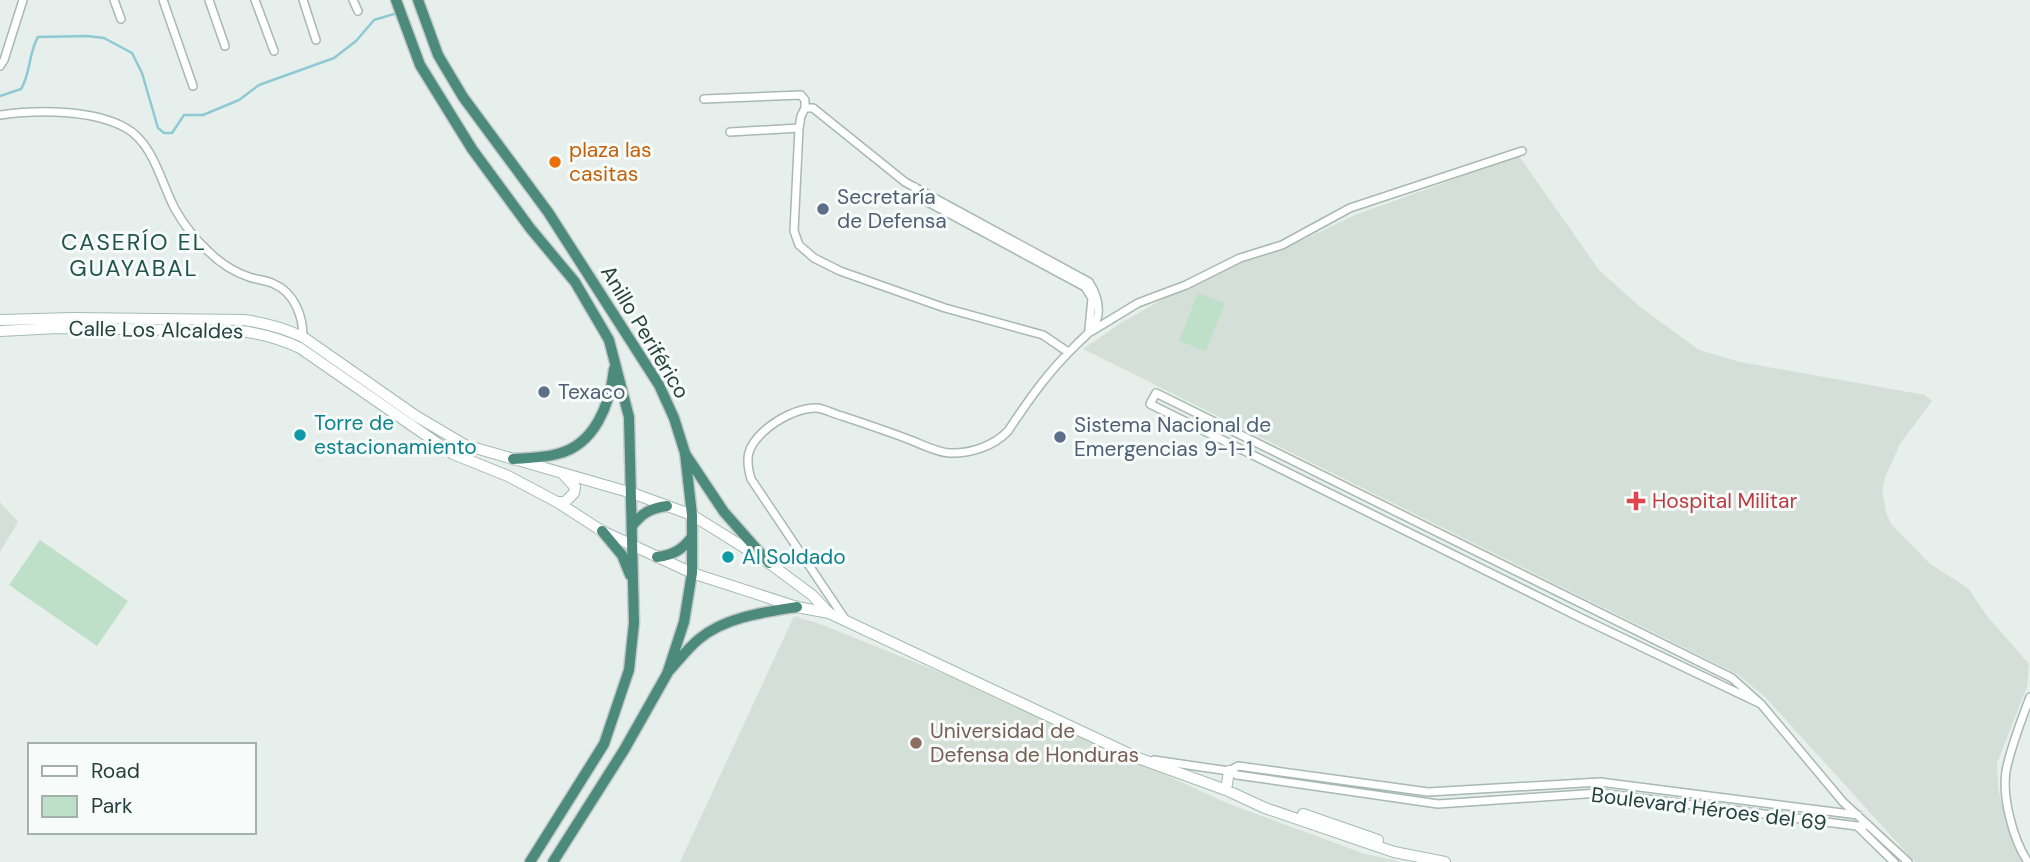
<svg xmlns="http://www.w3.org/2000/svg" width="2030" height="862" font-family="'DM Sans',sans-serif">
	<rect width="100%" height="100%" fill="#e6efeb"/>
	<path fill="#d4dfda" d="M 1519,156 L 1599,270 L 1639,306 L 1699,350 L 1740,362 L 1925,395 L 1932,401 L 1900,444 L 1885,477 L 1882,490 L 1886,512 L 1891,524 L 1930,564 L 1968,588 L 1987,616 L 2029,664 L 2027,687 L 1997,763 L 1998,788 L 2007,825 L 2015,849 L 2022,862 L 1915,862 L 1765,697 L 1737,674 L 1083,349 L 1121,323 L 1163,299 L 1244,261 L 1286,248 L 1355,215 Z
		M 0,502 L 18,522 L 0,552 Z
		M 794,616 L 820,624 L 964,682 L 1229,804 L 1362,853 L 1402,862 L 680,862 Z"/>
	<path fill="#bfe0c8" d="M 1198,293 L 1225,303 L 1206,351 L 1179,341 Z
		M 40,540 L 128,601 L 97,646 L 9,585 Z"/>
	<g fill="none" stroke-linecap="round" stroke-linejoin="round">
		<path stroke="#8ec9d4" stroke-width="2.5" d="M 0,96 L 21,89 C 31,73 28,54 38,37 L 87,36 L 104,38 L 132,53 L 142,73 L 158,128 L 164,133 L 172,133 L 184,115 L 203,115 L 239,100 L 259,85 L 334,58 L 356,41 L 374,20 L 394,14"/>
		<g stroke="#a8b8b2" stroke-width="10">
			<path id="minor" d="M 114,0 L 121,19
				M 163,0 L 193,86
				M 209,0 L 225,46
				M 255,0 L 274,51
				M 303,0 L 316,40
				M 353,0 L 358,11
				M 0,66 L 4,60 L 23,0
				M 704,99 L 801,95 L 805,100 L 805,108
				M 0,115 C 37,110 92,109 126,128 C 154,144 161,183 175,209 C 184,225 195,239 208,251 C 219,262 234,272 249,277 C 257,280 267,280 274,284 C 295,293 303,317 303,337
				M 730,132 L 799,128
				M 915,187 L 922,199 L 1085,287 L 1092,298 L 1089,329
				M 1092,331 L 1138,303 L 1186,285 L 1240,258 L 1282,245 L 1350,208 L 1522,151
				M 845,619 L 751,479 C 745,458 747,447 763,432 C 776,420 799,407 817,408 C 825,409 834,414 842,416 C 866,424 890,432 913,441 C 925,446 937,452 949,453 C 970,454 994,446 1008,431 C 1030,398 1048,372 1077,344 C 1084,337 1095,329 1097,319 C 1101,305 1096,293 1089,282 L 905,182 L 813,108 L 805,108 L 801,116 L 799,128 L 794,231 L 799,245 L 814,258 L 840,271 L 945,308 L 1043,335 L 1068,352
				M 1761,704 L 1579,617 L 1150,404 L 1156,393 L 1732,678 L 1761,704 L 1843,802 L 1908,862
				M 1154,760 L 1229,771 L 1237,775 L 1438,804 L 1599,793 L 1857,826 L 1868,825
				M 1229,771 L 1238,766 L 1428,792 L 1600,782 L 1858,815
				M 1857,826 L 1894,862
				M 2028,862 C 2013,840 2002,797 2006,771 C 2011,746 2021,721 2030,697"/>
		</g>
		<g stroke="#a4bbb3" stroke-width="12">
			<path id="secondary" d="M 0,320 L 72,318 L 244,320 C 266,323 284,328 303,337 L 416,416 L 465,445 L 632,493 L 692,515 L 769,563 L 812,595 L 829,613
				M 0,331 L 58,328 L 241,331 C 263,334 281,339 300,348 L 453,454 L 508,476 L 557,502 L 602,531 L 692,573 L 797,607 L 829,613 L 1138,758 L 1226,790 L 1265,808 L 1394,852 L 1445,862
				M 557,502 L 565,502 L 574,493 L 575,487 L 563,474
				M 1226,790 L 1229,771
				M 1303,814 L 1378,840"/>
		</g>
		<g stroke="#c2cac8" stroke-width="13">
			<path id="trunk" d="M 396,0 L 420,65 L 472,149 L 530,228 L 575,282 L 609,340 L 629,417 L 634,623 L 629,670 L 604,744 L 530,862
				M 418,0 L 438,55 L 463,97 L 548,212 L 659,385 L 674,418 L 685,453 L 692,515 L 692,573 L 684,622 L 667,674 L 624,750 L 553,862
				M 686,455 L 724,512 L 769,563
				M 513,459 C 527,458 543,458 557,454 C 595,445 610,404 614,369
				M 632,526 C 642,513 651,508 667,506
				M 602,531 L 622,555 L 630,575
				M 657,557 C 673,555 682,550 692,537
				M 669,671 C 679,660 688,648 699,639 C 725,617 765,612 797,607"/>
		</g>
		<use href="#minor" stroke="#fff" stroke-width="7"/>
		<use href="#secondary" stroke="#fff" stroke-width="10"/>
		<use href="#trunk" stroke="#4c8a7c" stroke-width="10"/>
	</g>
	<circle fill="#e8710a" stroke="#f7fbf9" stroke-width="2.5" cx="555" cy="162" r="7"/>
	<g fill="#5c6f8a" stroke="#f7fbf9" stroke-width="2.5">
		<circle cx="823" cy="209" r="7"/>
		<circle cx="544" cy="392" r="7"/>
		<circle cx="1060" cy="437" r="7"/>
	</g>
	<g fill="#0f9aa8" stroke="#f7fbf9" stroke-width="2.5">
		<circle cx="300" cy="435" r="7"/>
		<circle cx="728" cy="557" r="7"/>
	</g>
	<path fill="#e0444e" stroke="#f7fbf9" stroke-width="2.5" d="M1632.5 490.5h7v7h7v7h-7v7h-7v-7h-7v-7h7z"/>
	<circle fill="#8d6e63" stroke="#f7fbf9" stroke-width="2.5" cx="916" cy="743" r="7"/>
	<g text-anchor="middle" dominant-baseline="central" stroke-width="6" stroke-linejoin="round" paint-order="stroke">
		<g font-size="21" fill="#c56008" stroke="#f7fbf9" text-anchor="start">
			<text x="569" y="150">plaza las<tspan x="569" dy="24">casitas</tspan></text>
		</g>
		<g font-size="21" fill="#4e5e75" stroke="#f7fbf9" text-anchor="start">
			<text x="837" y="197">Secretaría<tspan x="837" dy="24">de Defensa</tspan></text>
			<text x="558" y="392">Texaco</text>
			<text x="1074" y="425">Sistema Nacional de<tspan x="1074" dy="24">Emergencias 9-1-1</tspan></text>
		</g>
		<g font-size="21" fill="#24423a" stroke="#f7fbf9">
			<text transform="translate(156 330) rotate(1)">Calle Los Alcaldes</text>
			<text transform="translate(645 332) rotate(59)">Anillo Periférico</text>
			<text transform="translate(1709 809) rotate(7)">Boulevard Héroes del 69</text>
		</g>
		<g font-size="21" fill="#0d838f" stroke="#f7fbf9" text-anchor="start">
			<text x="314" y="423">Torre de<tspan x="314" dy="24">estacionamiento</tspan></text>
			<text x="742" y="557">Al Soldado</text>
		</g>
		<g font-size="21" fill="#be3a42" stroke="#f7fbf9" text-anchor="start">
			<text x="1652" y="501">Hospital Militar</text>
		</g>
		<g font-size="21" fill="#785e54" stroke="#f7fbf9" text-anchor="start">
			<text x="930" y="731">Universidad de<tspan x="930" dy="24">Defensa de Honduras</tspan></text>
		</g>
		<g font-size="23" letter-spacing="2" fill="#1f5548" stroke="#f7fbf9">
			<text x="134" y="242">CASERÍO EL<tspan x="134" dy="26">GUAYABAL</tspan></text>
		</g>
	</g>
	<rect x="28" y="743" width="228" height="91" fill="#f7fbf9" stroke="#a3b1ad" stroke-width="2"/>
	<rect x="42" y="766" width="35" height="10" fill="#ffffff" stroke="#a3b1ad" stroke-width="2"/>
	<text x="91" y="778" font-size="21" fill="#24423a">Road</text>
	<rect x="42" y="796" width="35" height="21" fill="#bfe0c8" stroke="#a3b1ad" stroke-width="2"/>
	<text x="91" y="813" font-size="21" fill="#24423a">Park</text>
</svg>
